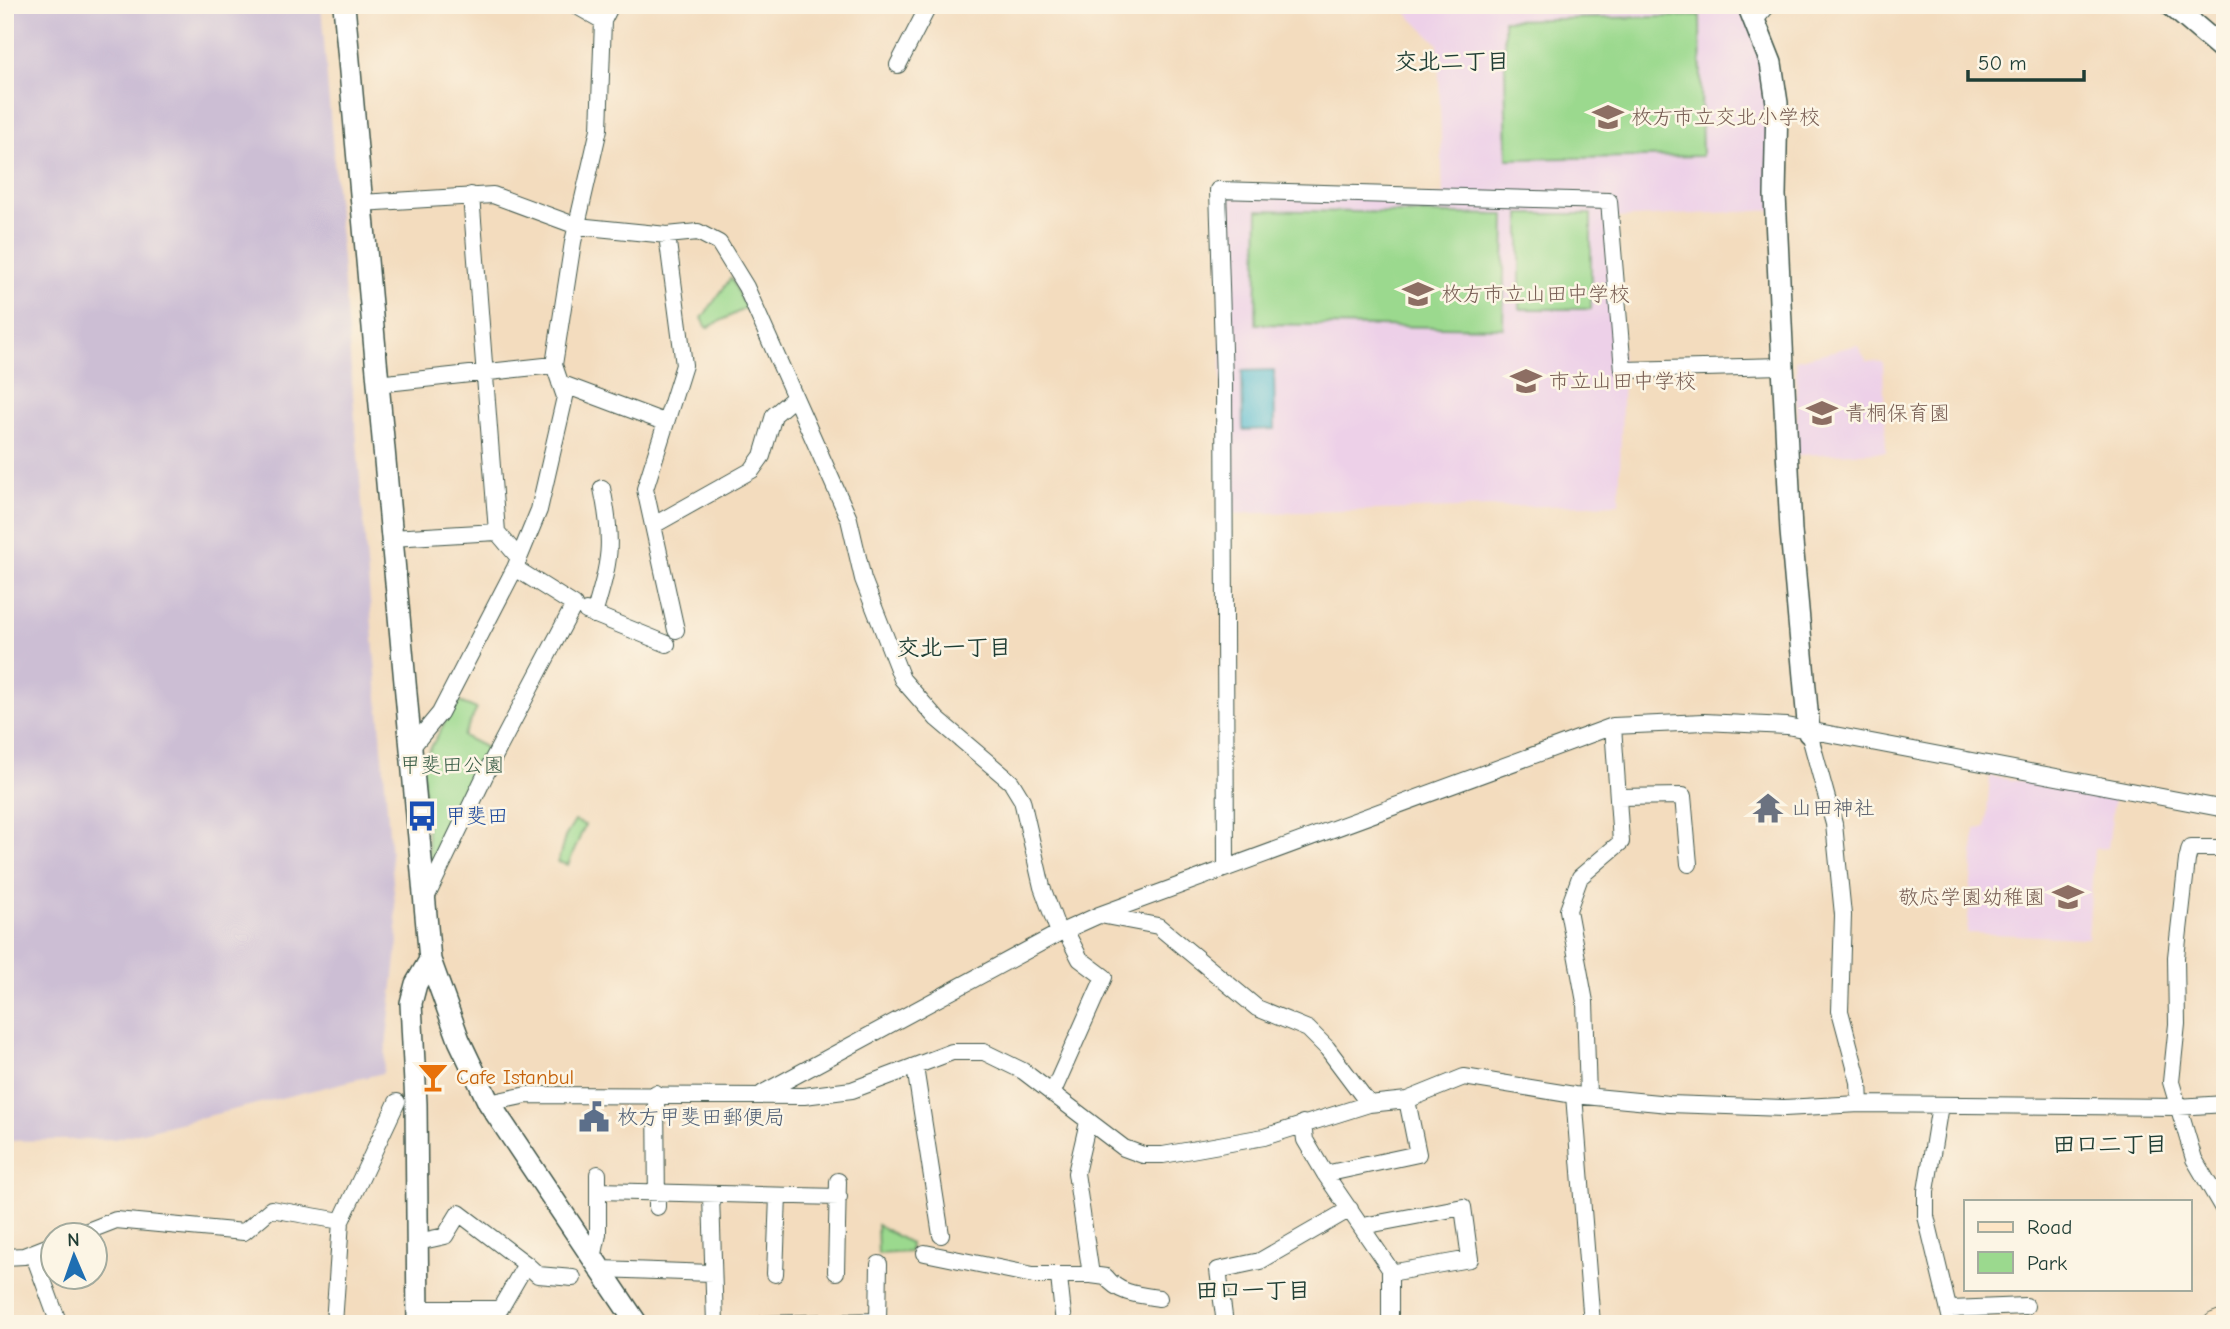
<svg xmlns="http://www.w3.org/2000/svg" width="2230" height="1329" font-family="'Comic Neue','Klee One',sans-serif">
	<rect width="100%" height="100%" fill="#fcf5e5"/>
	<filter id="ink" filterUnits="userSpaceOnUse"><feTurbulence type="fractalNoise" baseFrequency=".0143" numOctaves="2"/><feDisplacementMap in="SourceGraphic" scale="14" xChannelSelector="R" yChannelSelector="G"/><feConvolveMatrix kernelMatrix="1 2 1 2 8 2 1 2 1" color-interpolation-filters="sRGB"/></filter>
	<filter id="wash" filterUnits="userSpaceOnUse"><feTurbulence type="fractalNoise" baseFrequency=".00686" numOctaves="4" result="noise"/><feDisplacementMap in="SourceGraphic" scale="28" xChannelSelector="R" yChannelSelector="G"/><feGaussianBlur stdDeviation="1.57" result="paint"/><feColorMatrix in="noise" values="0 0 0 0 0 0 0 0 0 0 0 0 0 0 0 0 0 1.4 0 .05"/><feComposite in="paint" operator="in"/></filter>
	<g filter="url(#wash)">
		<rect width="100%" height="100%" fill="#f3dcbe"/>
		<path fill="#edd0e8" d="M 1398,5 L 1748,5 L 1771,63 L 1776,210 L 1611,218 L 1623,370 L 1619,504 L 1224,514 L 1218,190 L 1443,196 L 1438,44 Z
			M 1857,345 L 1867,361 L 1883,362 L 1886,452 L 1797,455 L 1796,360 Z
			M 1990,776 L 2114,799 L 2108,848 L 2094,849 L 2088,938 L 1967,933 L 1975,829 L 1986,828 Z"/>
		<path fill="#ccbed4" d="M 5,5 L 321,5 L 398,941 L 383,1073 L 114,1139 L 5,1141 Z"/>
		<path fill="#9bd98e" stroke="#5d8b61" stroke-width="2" d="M 1700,16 L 1702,156 L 1507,159 L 1504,20 Z
			M 1258,210 L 1505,215 L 1503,328 L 1256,324 Z
			M 1520,214 L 1591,214 L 1591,309 L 1520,309 Z
			M 731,278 L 746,308 L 707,328 L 702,318 Z
			M 457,701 L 477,709 L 463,736 L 491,750 L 430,868 L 422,763 Z
			M 575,821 L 585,825 L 568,865 L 558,862 L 565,837 Z
			M 877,1225 L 910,1243 L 910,1252 L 878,1254 Z"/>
		<path fill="#53bad0" stroke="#397c82" stroke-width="2" d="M 1274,370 L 1275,429 L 1243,430 L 1242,371 Z"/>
	</g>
	<g filter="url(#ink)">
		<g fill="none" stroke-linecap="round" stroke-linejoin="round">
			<g stroke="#3f5549" stroke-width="18">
				<path id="minor" d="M 575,5 L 603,21
					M 1754,21 L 1768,5
					M 898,65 L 929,5
					M 471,195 L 497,532 L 519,558
					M 361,203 L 493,195 L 577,226 L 667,235 L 698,232 L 719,243 L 746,287 L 849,519 L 863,579 L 902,679 L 937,719 L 1011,782 L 1022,800 L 1042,887 L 1059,933
					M 667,235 L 684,365 L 645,489 L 676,630
					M 560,383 L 664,422
					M 377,384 L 554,365
					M 654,525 L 752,470 L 762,456 L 774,415 L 795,397
					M 391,538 L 497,532
					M 586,611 L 667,644
					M 594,615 C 610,560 614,545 602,488
					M 1809,733 L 1834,824 L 1843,915 L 1840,1011 L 1859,1082 L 1860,1104
					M 411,748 L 440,713 L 515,568 L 539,510 L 565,397 L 554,365 L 573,242 L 599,129 L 603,21 L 611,5
					M 1618,797 L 1683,796 L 1689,864
					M 2225,848 L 2190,848 L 2187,860 L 2176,957 L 2177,1024 L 2171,1082 L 2194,1159 L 2225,1212
					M 1226,868 L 1224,381 L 1218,190 L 1609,201 L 1623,370 L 1783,366
					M 425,900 L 492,761 L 574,605 L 515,568
					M 1100,915 L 1158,926 L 1257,1008 L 1308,1029 L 1327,1048 L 1369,1104
					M 915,1067 L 941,1235
					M 656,1093 L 657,1207
					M 763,1093 L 1059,933 L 1099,915 L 1613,726 L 1704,722 L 1787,726 L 2225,809
					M 1052,1094 L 1104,977 L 1080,959 L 1065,930
					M 1574,1095 L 1592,1324
					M 1588,1096 L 1585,1002 L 1568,910 L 1580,877 L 1621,842 L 1613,726
					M 489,1103 L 527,1095 L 804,1096 L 852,1090 L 952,1052 L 984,1052 L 1023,1071 L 1124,1148 L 1143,1155 L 1163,1155 L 1264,1137 L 1369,1104 L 1407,1100 L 1464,1077 L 1574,1095 L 1669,1104 L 1784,1108 L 1860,1104 L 2178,1107 L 2225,1104
					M 1940,1105 L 1926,1191 L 1926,1216 L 1952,1324
					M 1303,1123 L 1305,1140 L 1325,1174 L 1390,1269 L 1390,1324
					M 1325,1174 L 1418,1154 L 1407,1100
					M 598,1191 L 839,1197
					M 711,1195 L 715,1324
					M 1363,1226 L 1463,1207 L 1470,1259 L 1390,1273
					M 80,1234 L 116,1220 L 244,1232 L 271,1209 L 341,1221
					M 33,1253 L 59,1324
					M 925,1253 L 1033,1275 L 1091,1275 L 1076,1173 L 1088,1122
					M 5,1257 L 24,1256 L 52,1245
					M 593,1259 L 598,1234 L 598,1174
					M 526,1264 L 538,1275 L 573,1278
					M 601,1269 L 712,1273
					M 836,1272 L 838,1181
					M 775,1274 L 778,1196
					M 1091,1275 L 1106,1277 C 1119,1294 1139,1295 1159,1298
					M 1059,1277 L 1064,1324
					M 418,1309 L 500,1309 L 526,1264 L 459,1213 L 445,1236 L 418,1242
					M 1951,1309 L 2026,1306
					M 334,1324 L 341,1221 L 397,1102
					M 764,1324 L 878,1321 L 879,1264
					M 1225,1324 L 1218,1270 L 1260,1261 L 1350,1209"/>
			</g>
			<g stroke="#3f5549" stroke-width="24">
				<path id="tertiary" d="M 344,5 L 430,960 L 459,1040 L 489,1103 L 637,1324
					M 1748,5 L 1771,63 L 1777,103 L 1775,195 L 1783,366 L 1791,531 L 1809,733
					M 2171,5 L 2225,51
					M 418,1324 L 416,1104 L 411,1003 L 416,984 L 430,960"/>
			</g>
			<g stroke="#3f5549" stroke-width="25">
				<path id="secondary" d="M 2215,1324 L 2225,1320"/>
			</g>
			<use href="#minor" stroke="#fff" stroke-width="16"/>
			<use href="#tertiary" stroke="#fff" stroke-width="21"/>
			<use href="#secondary" stroke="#fee5c5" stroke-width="23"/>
		</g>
	</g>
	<defs>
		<g id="school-bare" transform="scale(2.415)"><path d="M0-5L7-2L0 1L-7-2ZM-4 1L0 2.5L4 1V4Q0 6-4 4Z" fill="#8d6e63" stroke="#fcf5e5" stroke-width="2.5" paint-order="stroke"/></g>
		<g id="temple-bare" transform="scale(2.415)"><path d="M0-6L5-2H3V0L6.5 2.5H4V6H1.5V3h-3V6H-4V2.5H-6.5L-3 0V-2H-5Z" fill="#6b7280" stroke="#fcf5e5" stroke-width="2.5" paint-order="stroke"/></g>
		<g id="bus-bare" transform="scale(2.415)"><path d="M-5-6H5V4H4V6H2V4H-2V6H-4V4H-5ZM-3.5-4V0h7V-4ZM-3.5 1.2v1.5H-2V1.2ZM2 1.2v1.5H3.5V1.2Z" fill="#1a4fb4" stroke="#fcf5e5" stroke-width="2.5" paint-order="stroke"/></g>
		<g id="bar-bare" transform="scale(2.415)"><path d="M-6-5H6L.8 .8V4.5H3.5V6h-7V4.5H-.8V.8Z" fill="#e8710a" stroke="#fcf5e5" stroke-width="2.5" paint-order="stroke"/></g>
		<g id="civic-bare" transform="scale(2.415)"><path d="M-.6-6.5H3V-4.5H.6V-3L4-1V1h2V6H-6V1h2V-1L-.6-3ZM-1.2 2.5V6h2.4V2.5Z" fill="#5c6f8a" stroke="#fcf5e5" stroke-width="2.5" paint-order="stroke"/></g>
	</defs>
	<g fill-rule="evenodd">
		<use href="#school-bare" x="1608" y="117"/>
		<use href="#school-bare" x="1418" y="294"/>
		<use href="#school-bare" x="1526" y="381"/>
		<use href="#school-bare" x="1822" y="413"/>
		<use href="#temple-bare" x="1768" y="808"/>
		<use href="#bus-bare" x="422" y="816"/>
		<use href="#school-bare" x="2068" y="897"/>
		<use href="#bar-bare" x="433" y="1077"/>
		<use href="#civic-bare" x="594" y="1117"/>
	</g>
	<g text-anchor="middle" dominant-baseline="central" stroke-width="5" stroke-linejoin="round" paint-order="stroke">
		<g font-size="21" fill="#785e54" stroke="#fcf5e5" text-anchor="start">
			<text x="1631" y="117">枚方市立交北小学校</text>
			<text x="1441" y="294">枚方市立山田中学校</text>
			<text x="1549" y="381">市立山田中学校</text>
			<text x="1845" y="413">青桐保育園</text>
			<text x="2045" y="897" text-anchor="end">敬応学園幼稚園</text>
		</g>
		<g font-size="21" fill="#385c46" stroke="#fcf5e5">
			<text x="452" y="765">甲斐田公園</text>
		</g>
		<g font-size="21" fill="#5b616d" stroke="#fcf5e5" text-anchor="start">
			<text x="1791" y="808">山田神社</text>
		</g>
		<g font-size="21" fill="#164399" stroke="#fcf5e5" text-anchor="start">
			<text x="445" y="816">甲斐田</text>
		</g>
		<g font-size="21" fill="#c56008" stroke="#fcf5e5" text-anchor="start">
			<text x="456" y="1077">Cafe Istanbul</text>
		</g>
		<g font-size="21" fill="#4e5e75" stroke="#fcf5e5" text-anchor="start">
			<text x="617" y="1117">枚方甲斐田郵便局</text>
		</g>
		<g font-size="23" font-weight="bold" fill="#1f3d34" stroke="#fcf5e5">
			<text x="1452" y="61">交北二丁目</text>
			<text x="954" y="647">交北一丁目</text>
			<text x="2110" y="1144">田口二丁目</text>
			<text x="1253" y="1290">田口一丁目</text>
		</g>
	</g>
	<rect width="2230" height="1329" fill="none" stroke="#fcf5e5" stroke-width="28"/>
	<rect x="1964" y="1200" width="228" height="91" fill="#fcf5e5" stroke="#a4ab9e" stroke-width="2"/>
	<rect x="1978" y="1222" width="35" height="10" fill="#fee5c5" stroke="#a4ab9e" stroke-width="2"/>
	<text x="2027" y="1234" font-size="21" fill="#1f3d34">Road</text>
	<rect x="1978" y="1252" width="35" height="21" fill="#9bd98e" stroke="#a4ab9e" stroke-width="2"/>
	<text x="2027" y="1270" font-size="21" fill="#1f3d34">Park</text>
	<g transform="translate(74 1256) rotate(358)"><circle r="33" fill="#fcf5e5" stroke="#a4ab9e" stroke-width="2"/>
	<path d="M0-5L12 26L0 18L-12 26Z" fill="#1f6fb2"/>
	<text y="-10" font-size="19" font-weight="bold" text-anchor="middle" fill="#1f3d34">N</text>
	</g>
	<path d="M1968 70v10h116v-10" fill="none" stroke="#1f3d34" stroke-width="3.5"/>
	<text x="1978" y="70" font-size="21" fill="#1f3d34" stroke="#fcf5e5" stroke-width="5" paint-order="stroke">50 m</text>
</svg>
